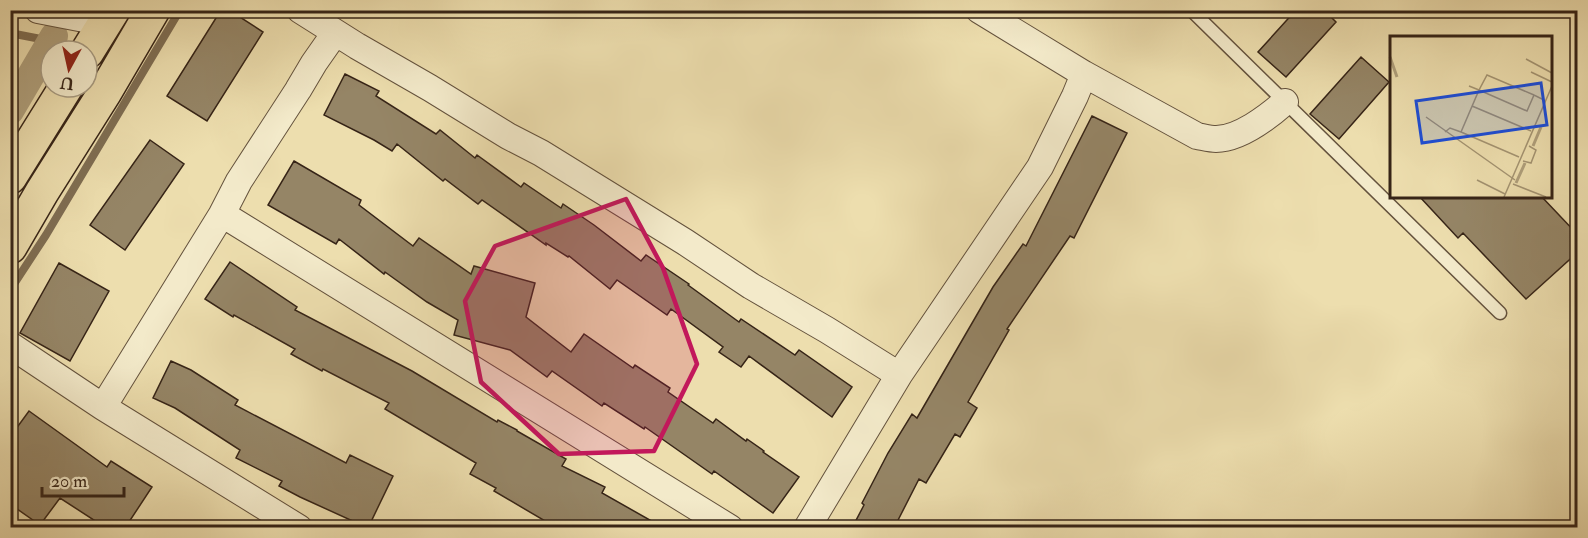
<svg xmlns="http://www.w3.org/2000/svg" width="1588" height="538" font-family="'IM FELL Double Pica',serif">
	<rect width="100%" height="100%" fill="#eddeae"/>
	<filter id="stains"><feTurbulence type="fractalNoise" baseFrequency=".00333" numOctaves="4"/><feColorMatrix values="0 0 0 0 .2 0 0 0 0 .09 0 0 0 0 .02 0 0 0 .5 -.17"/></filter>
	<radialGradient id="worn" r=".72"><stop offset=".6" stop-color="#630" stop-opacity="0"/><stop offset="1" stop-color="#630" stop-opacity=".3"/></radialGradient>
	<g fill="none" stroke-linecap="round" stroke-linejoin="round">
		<path stroke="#7f6e53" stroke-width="8" d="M 10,33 L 51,41
			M 10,290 L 46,235 L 180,10"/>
		<path stroke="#af9f7b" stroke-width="28" d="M 10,111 L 54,36"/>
	</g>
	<path fill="#958566" stroke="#362417" stroke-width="1.5" d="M 221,10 L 229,10 L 263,32 L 207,121 L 167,96 Z
		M 1296,10 L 1324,10 L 1336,22 L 1286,77 L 1258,52 Z
		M 1361,57 L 1389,82 L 1339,139 L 1310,114 Z
		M 345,74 L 379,91 L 376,96 L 436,134 L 440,130 L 475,158 L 477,155 L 521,187 L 524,183 L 561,208 L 563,204 L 594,225 L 641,261 L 646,255 L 689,284 L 688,285 L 739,322 L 741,319 L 795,355 L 799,350 L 852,387 L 832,417 L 749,356 L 741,367 L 719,352 L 723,347 L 671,309 L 667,315 L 617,280 L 610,289 L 569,256 L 568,257 L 546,243 L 546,245 L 482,200 L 478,204 L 445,179 L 443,181 L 397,144 L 392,151 L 374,140 L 324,115 Z
		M 1092,116 L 1127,133 L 1074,238 L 1070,236 L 1007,329 L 1009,330 L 968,402 L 977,408 L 960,437 L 955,434 L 926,483 L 919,479 L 894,528 L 852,528 L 864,505 L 862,503 L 888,453 L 912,414 L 917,418 L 993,287 L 1023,244 L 1026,246 Z
		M 150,140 L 184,164 L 125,250 L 90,225 Z
		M 294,161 L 361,200 L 359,205 L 413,246 L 419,238 L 471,274 L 474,266 L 535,283 L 526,317 L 571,352 L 584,334 L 633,368 L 635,365 L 670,388 L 668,392 L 713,423 L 716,419 L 746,441 L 747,439 L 764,451 L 763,452 L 799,477 L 773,513 L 714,471 L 712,474 L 645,427 L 644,429 L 604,403 L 602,406 L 552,371 L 547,377 L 510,350 L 454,335 L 458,320 L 427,302 L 385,272 L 384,274 L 339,239 L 336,244 L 268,205 Z
		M 1419,196 L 1541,196 L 1578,235 L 1578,252 L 1526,299 L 1463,233 L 1458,238 Z
		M 230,262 L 297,307 L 295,310 L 412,371 L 497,422 L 498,420 L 517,430 L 517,431 L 566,459 L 562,466 L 605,487 L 602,493 L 664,528 L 557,528 L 494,491 L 496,488 L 470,474 L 476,463 L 385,409 L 389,403 L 323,369 L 322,371 L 291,354 L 295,349 L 234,315 L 233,317 L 205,299 Z
		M 59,263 L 109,291 L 70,361 L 20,333 Z
		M 171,361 L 191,370 L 238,400 L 235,405 L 346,463 L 350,455 L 393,476 L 368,528 L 300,497 L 279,486 L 282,481 L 236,458 L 240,450 L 175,408 L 153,398 Z
		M 29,411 L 107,467 L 111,461 L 152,487 L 125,528 L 106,528 L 60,498 L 40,525 L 10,504 L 10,437 Z"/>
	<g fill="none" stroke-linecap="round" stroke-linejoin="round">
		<g stroke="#64523d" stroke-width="15">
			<path id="lane" d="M 1191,10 L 1500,313"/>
		</g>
		<g stroke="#64523d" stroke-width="28">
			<path id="street" d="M 38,10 L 105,23
				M 300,10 L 357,46 L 430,88 L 508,136 L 541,153 L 685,242 L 751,286 L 827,330 L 899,375
				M 979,10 L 1084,74
				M 222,214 L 239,181 L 298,90 L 314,63 L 335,33
				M 10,345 L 103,407 L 222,214 L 730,528
				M 103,407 L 299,528
				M 807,528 L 899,375 L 1040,167 L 1075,96 L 1084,74 L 1197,136 C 1203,137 1210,139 1216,139 C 1239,139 1268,117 1285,102"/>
		</g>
		<g stroke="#362417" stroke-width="36">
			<path id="highway" d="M 87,52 L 113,10
				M 10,177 L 66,87
				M 10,247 L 42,192 L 105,92 L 153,10"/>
		</g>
		<use href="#lane" stroke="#f3eaca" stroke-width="12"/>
		<use href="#street" stroke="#f3eaca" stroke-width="26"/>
		<use href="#highway" stroke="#eddeae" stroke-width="33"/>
	</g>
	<path fill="#c2185b" fill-opacity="0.2" stroke="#c2185b" stroke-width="4.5" stroke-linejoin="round" d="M 626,199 L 663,268 L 697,364 L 654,451 L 559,454 L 481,382 L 465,301 L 495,246 Z"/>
	<g transform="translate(1390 36)">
		<rect width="162" height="162" fill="#eddeae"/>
		<path fill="none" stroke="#af9f7b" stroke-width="3" d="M 0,21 L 7,41M 143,110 L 151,91M 126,147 L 135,127"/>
		<path fill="none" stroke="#a49472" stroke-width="1.5" d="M 136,23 L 162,37M 141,36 L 162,46M 79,50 L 89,54 L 97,39 L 144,59M 82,70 L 141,95M 36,81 L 125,144M 55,96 L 60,92 L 71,96 L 89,54 L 137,75 L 144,59 L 154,64M 71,96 L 129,121M 133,125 L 141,127 L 146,114 L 139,110M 87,144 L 115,158M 123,148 L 156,161M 114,161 L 162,50"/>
		<path fill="#1d4ed8" fill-opacity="0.15" stroke="#1d4ed8" stroke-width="3" d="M 151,47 L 157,89 L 32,107 L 26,65 Z"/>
		<rect width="162" height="162" fill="none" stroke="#362417" stroke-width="3"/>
	</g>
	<rect width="1588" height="538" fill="none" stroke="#eddeae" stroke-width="36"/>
	<rect x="12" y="12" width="1564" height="514" fill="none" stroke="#362417" stroke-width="3"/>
	<rect x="18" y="18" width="1552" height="502" fill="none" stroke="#362417" stroke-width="1.5"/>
	<g transform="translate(69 69) rotate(188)"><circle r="28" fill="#f3eaca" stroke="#a79b82" stroke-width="1.5"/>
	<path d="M0-4.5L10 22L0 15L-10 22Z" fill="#8f2418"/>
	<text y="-9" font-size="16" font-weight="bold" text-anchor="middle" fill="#362417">U</text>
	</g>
	<path d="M42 487v9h82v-9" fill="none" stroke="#362417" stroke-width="3"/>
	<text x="51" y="487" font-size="18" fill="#362417" stroke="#f3eaca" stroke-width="4.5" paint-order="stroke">20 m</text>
	<rect width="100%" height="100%" filter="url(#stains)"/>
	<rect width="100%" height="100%" fill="url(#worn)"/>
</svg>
